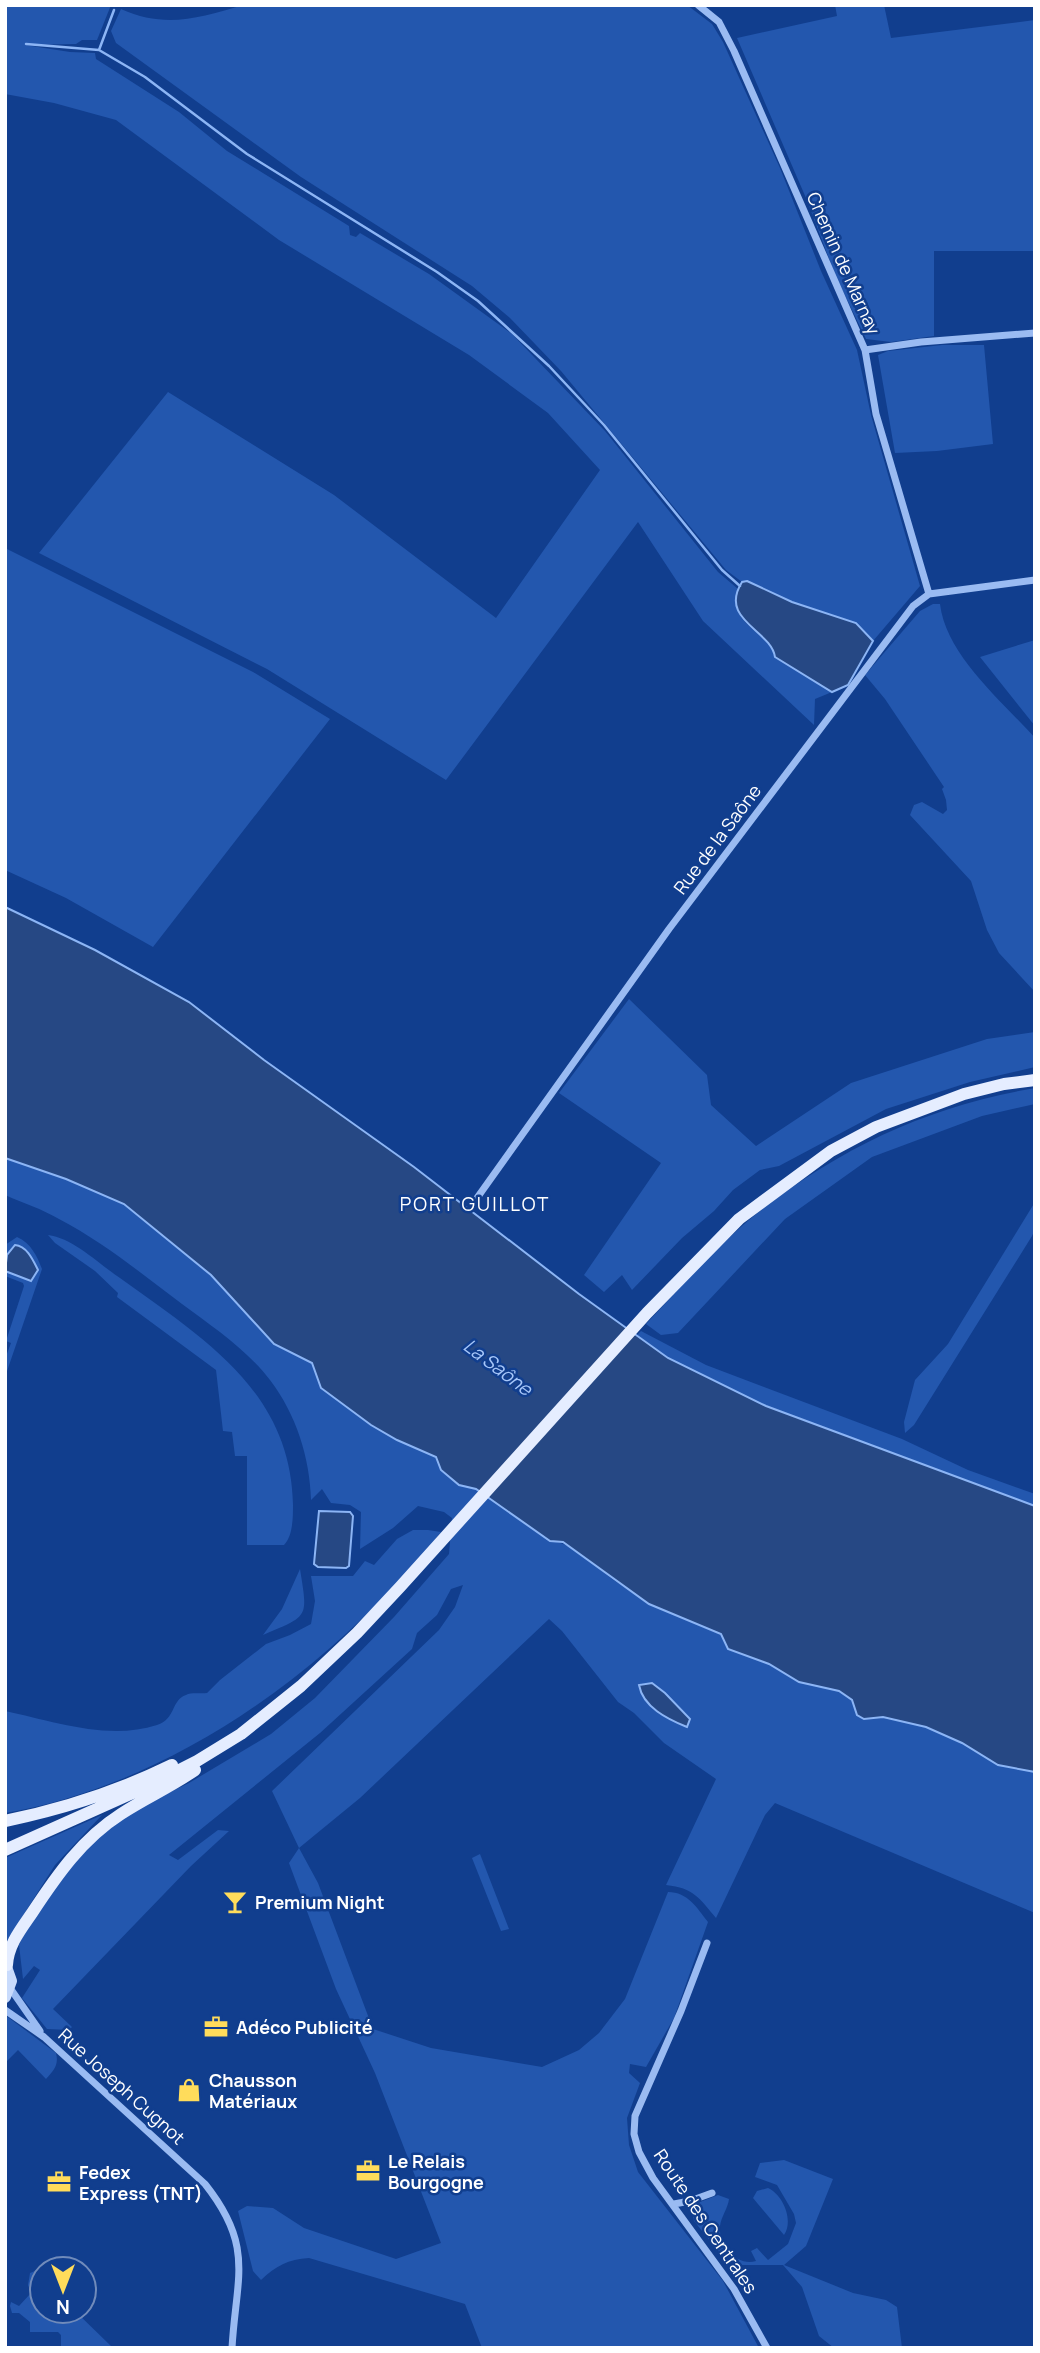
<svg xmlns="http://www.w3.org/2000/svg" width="1040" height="2353" font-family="Manrope,sans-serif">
	<rect width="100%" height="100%" fill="#113e8e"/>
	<path fill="#2357ae" d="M 5,5 L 111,5 L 97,40 L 82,40 L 76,44 L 25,45 L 70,52 L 95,53 L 96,59 L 179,112 L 227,151 L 349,226 L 350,235 L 356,237 L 360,233 L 429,274 L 512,334 L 605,431 L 718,572 L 738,589 C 737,595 736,602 737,607 C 741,629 772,636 775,657 L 832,692 L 815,699 L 814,725 L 703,621 L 638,522 L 446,780 L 267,669 L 39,553 L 168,392 L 334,495 L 496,618 L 600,470 L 548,413 L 469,355 L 279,240 L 116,120 L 54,103 L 5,94 Z
		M 243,5 L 687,5 L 712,24 L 723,42 L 780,168 L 821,271 L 857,350 L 871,415 L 920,586 L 873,641 L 856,623 L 792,602 L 747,581 L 742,582 L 726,570 L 561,371 L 510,318 L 472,286 L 301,177 L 116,43 L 111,31 L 121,9 C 165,29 199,18 243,5 Z
		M 835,5 L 884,5 L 891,38 L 1035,20 L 1035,251 L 934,251 L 934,336 L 891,342 L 866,339 L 836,277 L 806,198 L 737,38 L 837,16 Z
		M 942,345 L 984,345 L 993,444 L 937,451 L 895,453 L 878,355 L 888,351 Z
		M 5,548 L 253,672 L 330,719 L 153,947 L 66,898 L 5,870 Z
		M 933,604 L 940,604 C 946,655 1002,701 1035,738 L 1035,992 L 999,953 L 987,930 L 971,881 L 910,815 L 914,805 L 922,802 L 943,814 L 947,810 L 946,800 L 942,789 L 944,787 L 885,699 L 865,675 L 920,611 Z
		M 1035,640 L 1035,726 L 980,657 Z
		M 629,999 L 707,1075 L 711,1105 L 756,1146 L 851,1083 L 987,1039 L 1035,1032 L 1035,1067 L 970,1082 L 886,1109 L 779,1166 L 760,1170 L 733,1190 L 714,1211 L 682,1238 L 632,1290 L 622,1275 L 604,1292 L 584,1275 L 661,1163 L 559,1093 Z
		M 1035,1088 L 1035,1104 L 982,1116 L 872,1157 L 785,1219 L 678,1333 L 661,1335 L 646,1324 C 682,1286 718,1244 760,1211 C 843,1146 930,1106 1035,1088 Z
		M 5,1158 L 66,1179 L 124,1204 L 211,1275 L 274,1344 L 312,1363 L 321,1388 L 371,1425 L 397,1440 L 436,1457 L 441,1470 L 459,1485 L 476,1489 L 550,1541 C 577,1543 596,1569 618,1583 C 650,1603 686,1621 721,1634 L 728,1649 L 769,1664 L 799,1682 L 839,1691 L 852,1700 L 857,1715 L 864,1719 L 883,1717 L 926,1727 L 962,1743 L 998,1765 L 1035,1772 L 1035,1913 L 775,1803 L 765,1815 L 716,1918 C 699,1898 694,1888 666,1885 L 716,1779 L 664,1743 L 634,1713 L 618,1702 L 562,1631 L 549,1619 L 360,1798 L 299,1848 L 318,1883 L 373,2029 L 431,2048 L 542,2067 L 579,2050 L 599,2033 L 625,1999 L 668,1892 C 688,1892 697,1908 708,1922 L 674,2018 L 646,2067 L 630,2064 L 629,2073 L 640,2083 L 627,2118 L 629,2145 L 638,2172 L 723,2281 L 759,2348 L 482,2348 L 465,2304 L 309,2258 C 288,2259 276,2266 261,2280 L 253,2271 L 238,2211 L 247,2206 L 273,2208 L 304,2228 L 396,2259 L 441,2243 L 375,2073 L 336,1989 L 289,1863 L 299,1848 L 272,1791 L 439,1630 L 455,1607 L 463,1585 L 451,1589 L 437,1615 L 417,1633 L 412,1649 L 320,1733 L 169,1855 L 178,1860 L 218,1830 L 229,1831 L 191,1866 L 53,2009 L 72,2027 L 69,2030 L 47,2029 L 22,1998 L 40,1970 L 34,1966 L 23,1979 L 19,1945 L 23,1935 L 74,1859 L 131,1811 L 189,1783 L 271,1734 L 315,1698 L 394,1617 L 449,1554 L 452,1518 L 444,1512 L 418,1506 L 393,1528 L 360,1549 L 361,1512 L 350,1505 L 331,1503 L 322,1489 L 311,1500 C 310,1458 296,1414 270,1380 C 246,1349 213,1327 182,1304 C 142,1274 103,1242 59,1219 C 42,1209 23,1203 5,1195 Z
		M 1035,1202 L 1035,1229 L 1032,1236 L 914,1425 L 905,1433 L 904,1422 L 915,1380 L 948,1344 Z
		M 48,1235 C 73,1238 99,1264 120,1278 C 203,1338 291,1391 293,1505 C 293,1517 293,1536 284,1545 L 247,1545 L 247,1456 L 235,1456 L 232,1432 L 223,1431 L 216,1370 L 117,1297 L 118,1293 L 95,1271 L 55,1243 Z
		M 17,1237 C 31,1243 37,1256 42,1269 L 5,1377 L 5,1359 L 11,1343 L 6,1341 L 24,1286 L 23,1283 L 5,1276 L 5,1245 Z
		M 641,1331 L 706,1365 L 902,1439 L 968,1470 L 1035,1494 L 1035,1506 L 766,1406 L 668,1358 L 637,1335 Z
		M 413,1530 L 428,1530 L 441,1532 C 427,1551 411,1568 395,1585 C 295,1693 153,1788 5,1813 L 5,1711 C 53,1721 108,1741 157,1725 C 176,1719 171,1700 186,1695 C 191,1692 201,1694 207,1693 L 220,1680 L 266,1644 L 290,1635 L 311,1624 L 315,1601 L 311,1576 L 353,1576 L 365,1561 L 374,1565 L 397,1539 Z
		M 300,1569 C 308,1619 309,1615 263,1635 L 282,1609 Z
		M 102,1815 L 55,1865 L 5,1944 L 5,1858 Z
		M 480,1854 L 509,1929 L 501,1931 L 472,1858 Z
		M 5,2015 L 56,2053 C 59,2065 54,2070 46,2079 L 18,2050 L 5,2063 Z
		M 784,2160 L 833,2179 L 806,2246 L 784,2265 L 853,2293 L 886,2300 L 897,2307 L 902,2348 L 834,2348 L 819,2336 L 802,2287 L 783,2265 L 735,2265 L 727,2262 L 694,2221 L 692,2210 L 700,2202 L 718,2195 L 729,2199 C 728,2208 721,2217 720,2226 C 718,2245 737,2267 756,2261 L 751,2251 L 757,2248 L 768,2260 L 788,2244 L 796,2223 L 794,2214 L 777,2185 L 755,2177 L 760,2163 Z
		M 768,2188 C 783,2195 794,2220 784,2235 L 753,2198 L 757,2191 Z
		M 35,2271 L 42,2279 L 42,2311 L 75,2311 L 111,2346 L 173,2348 L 61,2348 L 61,2335 L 58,2332 L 30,2332 L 30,2322 L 19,2313 L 12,2313 L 10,2306 L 11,2302 L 19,2306 L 31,2293 L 28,2285 L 30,2273 Z"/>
	<path fill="#264884" stroke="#8cb5f5" stroke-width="2" d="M 747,581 L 792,602 L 856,623 L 873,641 L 848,685 L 832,692 L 775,657 C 771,630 718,620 742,582 Z
		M 5,907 L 95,950 L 189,1002 L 264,1060 L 414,1167 L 579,1294 L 668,1358 L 766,1406 L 1035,1506 L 1035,1772 L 998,1765 L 962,1743 L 926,1727 L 883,1717 L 864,1719 L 857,1715 L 852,1700 L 839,1691 L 799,1682 L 769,1664 L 728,1649 L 721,1634 L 649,1604 L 563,1542 L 550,1541 L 476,1489 L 459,1485 L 441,1470 L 436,1457 L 397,1440 L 371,1425 L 321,1388 L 312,1363 L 274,1344 L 211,1275 L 124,1204 L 66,1179 L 5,1158 Z
		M 15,1245 C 27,1246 33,1260 38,1270 L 31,1281 L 5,1271 L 7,1255 Z
		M 319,1511 L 350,1512 L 353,1516 L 349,1566 L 346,1568 L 318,1567 L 314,1564 Z
		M 652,1683 L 665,1693 L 690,1719 L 687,1727 C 667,1719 643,1707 639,1685 Z"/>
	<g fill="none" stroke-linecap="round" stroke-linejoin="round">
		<path stroke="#8cb5f5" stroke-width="2.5" d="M 26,44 L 99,50 L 145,77 L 247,154 L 437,272 L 478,301 L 549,366 L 604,425 L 722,570 L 740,586
			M 99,50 L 114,10"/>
		<path stroke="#9abbf2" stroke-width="7" d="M 698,5 L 719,22 L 734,51 L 865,350 L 876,414 L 929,594
			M 865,350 L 921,342 L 1035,333
			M 477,1198 L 669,929 L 913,606 L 929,594 L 1035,580
			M 707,1943 L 681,2011 L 635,2116 L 634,2134 L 639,2152 L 653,2178 L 734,2289 L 767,2348
			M 10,1988 L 40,2031
			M 5,2010 L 44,2037 L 205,2184 C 255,2247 236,2277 232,2348
			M 674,2204 L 690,2201 L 712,2193"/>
		<path stroke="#c9dbfc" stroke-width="12" d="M 5,1964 L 11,1981 L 5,1997"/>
		<path stroke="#e5edff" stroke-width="12" d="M 5,1821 C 63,1809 119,1791 172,1765
			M 5,1850 L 148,1786 L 197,1761 L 241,1734 L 301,1686 L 357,1633 L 400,1587 L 647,1313 L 739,1219 L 831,1151 L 876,1127 L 964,1094 L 1004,1084 L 1035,1080
			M 7,1965 C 8,1945 21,1929 32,1913 C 57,1875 82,1839 121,1814 C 145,1798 171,1787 195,1770"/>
	</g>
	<defs>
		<g id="bar-bare" transform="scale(1.89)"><path d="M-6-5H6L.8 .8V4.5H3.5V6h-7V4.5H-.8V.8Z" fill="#ffdc5b" stroke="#113e8e" stroke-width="2.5" paint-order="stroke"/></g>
		<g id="office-bare" transform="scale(1.89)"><path d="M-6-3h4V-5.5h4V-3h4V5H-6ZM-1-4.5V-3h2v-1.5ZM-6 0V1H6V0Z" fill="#ffdc5b" stroke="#113e8e" stroke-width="2.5" paint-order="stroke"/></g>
		<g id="shop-bare" transform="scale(1.89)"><path d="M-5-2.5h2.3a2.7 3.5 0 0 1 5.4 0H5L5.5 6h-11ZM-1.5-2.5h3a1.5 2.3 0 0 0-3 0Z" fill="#ffdc5b" stroke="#113e8e" stroke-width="2.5" paint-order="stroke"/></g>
	</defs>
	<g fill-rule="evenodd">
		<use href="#bar-bare" x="235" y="1902"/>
		<use href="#office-bare" x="216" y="2027"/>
		<use href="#shop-bare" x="189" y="2090"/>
		<use href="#office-bare" x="368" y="2171"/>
		<use href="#office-bare" x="59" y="2182"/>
	</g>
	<g text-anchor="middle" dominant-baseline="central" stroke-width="5" stroke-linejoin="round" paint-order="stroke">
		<g font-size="18" fill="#fff" stroke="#113e8e">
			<text transform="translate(844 263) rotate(66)">Chemin de Marnay</text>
			<text transform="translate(717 839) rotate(-53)">Rue de la Saône</text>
			<text transform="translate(122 2086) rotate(42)">Rue Joseph Cugnot</text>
			<text transform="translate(706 2221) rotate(56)">Route des Centrales</text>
		</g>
		<g font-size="18" font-weight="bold" fill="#fff" stroke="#113e8e" text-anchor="start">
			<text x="255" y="1902">Premium Night</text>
			<text x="236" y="2027">Adéco Publicité</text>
			<text x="209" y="2080">Chausson<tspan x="209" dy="21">Matériaux</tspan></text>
			<text x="388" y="2161">Le Relais<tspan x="388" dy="21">Bourgogne</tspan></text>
			<text x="79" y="2172">Fedex<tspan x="79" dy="21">Express (TNT)</tspan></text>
		</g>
		<g font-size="19" letter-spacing="2" fill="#fff" stroke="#113e8e">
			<text x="475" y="1204">PORT GUILLOT</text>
		</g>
		<g font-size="19" font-style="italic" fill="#a6c6f9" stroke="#113e8e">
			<text transform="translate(498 1367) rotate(37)">La Saône</text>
		</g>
	</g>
	<rect width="1040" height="2353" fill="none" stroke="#ffffff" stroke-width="14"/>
	<g transform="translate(63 2290) rotate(180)"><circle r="33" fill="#113e8e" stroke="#708bbb" stroke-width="2"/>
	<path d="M0-5L12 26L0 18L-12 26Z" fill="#ffdc5b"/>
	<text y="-10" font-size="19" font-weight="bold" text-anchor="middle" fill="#ffffff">N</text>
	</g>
</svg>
